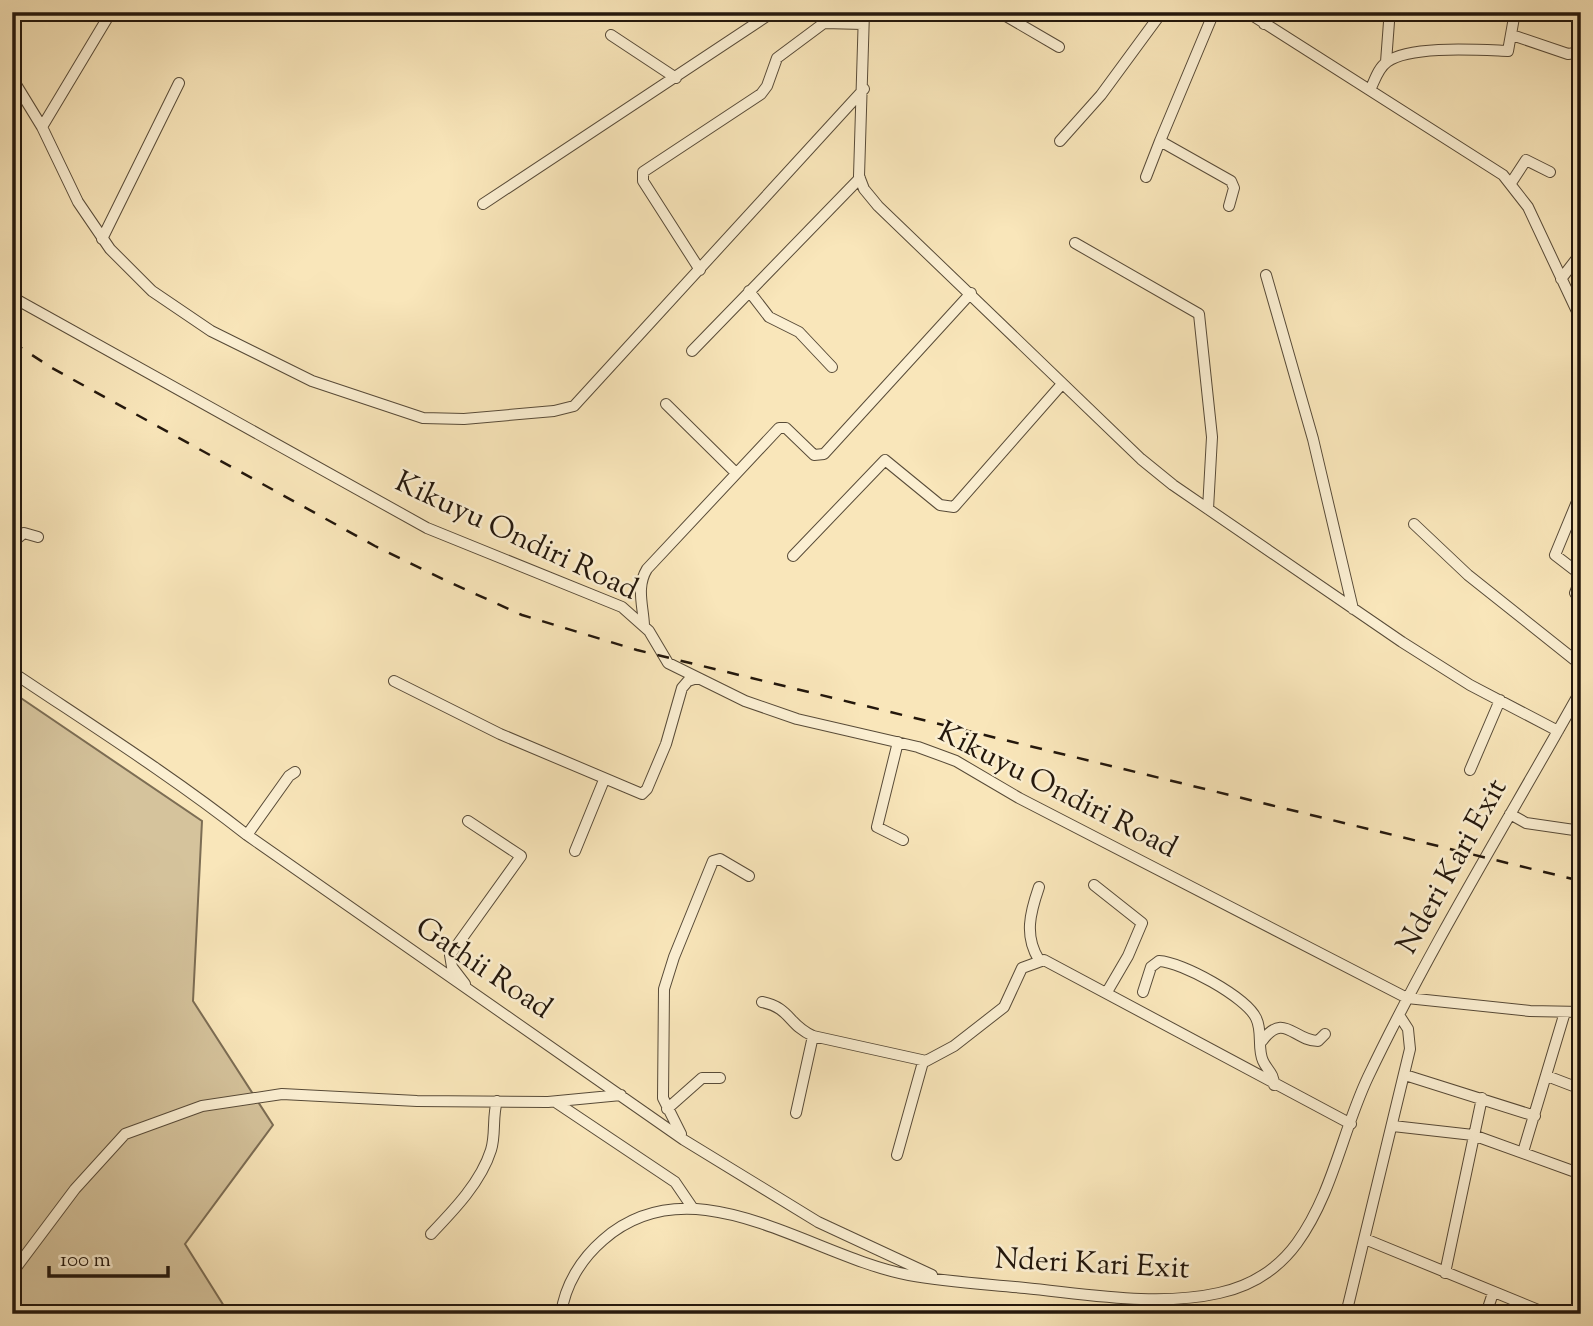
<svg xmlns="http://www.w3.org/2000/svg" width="1593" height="1326" font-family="'Sorts Mill Goudy',serif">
	<rect width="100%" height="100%" fill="#f9e6ba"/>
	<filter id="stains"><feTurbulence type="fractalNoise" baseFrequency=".00286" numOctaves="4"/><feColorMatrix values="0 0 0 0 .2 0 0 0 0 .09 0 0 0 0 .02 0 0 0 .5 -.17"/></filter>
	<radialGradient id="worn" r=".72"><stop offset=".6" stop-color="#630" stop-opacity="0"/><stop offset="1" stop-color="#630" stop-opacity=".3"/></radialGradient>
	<path fill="#d5c39c" stroke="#7c6d54" stroke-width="2" d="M 12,692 L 202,821 L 193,1001 L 273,1125 L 185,1244 L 229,1314 L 12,1314 Z"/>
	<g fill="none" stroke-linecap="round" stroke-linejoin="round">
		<g stroke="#584b38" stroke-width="12">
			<path id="minor" d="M 752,12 L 767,16
				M 864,12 L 859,176 L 864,189 L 878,206 L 1141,459 L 1173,485 L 1402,642 L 1470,685 L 1558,731
				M 999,12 L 1059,47
				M 1214,12 L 1160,141 L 1231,181 L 1234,188 L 1229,206
				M 1247,12 L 1503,175 L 1528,207 L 1581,320
				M 1264,24 L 1270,12
				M 611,35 L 676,78
				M 1512,35 L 1568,54 L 1575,53 L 1581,40
				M 1386,62 L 1389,22
				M 12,78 L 42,127 L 78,202 L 110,249 L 152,291 L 211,331 L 312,381 L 423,418 L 464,419 L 554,411 L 574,406 L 864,89
				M 1370,90 C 1375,80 1378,68 1387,62 C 1410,45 1480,50 1508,51 L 1515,12
				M 42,127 L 111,12
				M 1060,141 L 1101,95 L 1162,12
				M 1146,177 L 1160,141
				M 1511,183 L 1526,160 L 1550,172
				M 483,204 L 773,12
				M 102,239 L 179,83
				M 1075,243 L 1199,314 L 1212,437 L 1208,509
				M 700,270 L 643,181 L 643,172 L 761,94 L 767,86 L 777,58 L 824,23 L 863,24
				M 1266,275 L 1313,439 L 1353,609
				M 1561,279 L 1581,253
				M 749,291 L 769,317 L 799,332 L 832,367
				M 12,297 L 427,528 L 622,607 L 649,631 L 668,663 L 745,701 L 797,719 L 918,747 L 956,761 L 1019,798 L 1407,998 L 1530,1011 L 1581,1012
				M 692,351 L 860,178
				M 666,404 L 736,473
				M 1581,492 L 1555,555 L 1581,575
				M 1414,524 L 1468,575 L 1581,665
				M 12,543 L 24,533 L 38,537
				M 793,556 L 885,460 L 940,505 L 954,507 L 1062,384
				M 1581,578 L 1575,593 L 1581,601
				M 644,625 C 643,605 636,587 647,569 L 779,428 L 786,428 L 814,455 L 824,454 L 971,293
				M 12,672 C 91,725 172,776 247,835 L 684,1140 L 818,1222 L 932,1275
				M 394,681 L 500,734 L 642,794 L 647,789 L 666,744 L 682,688 L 688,681 L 697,678
				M 898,742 L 877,827 L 903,840
				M 1470,770 L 1500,700
				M 1510,814 L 1526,823 L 1581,831
				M 247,835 L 289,776 L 295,772
				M 575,851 L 604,780
				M 1094,885 L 1142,923 L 1128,956 L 1107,992
				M 1039,960 C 1024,936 1030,913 1039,887
				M 465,984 L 452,967 L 450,955 L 521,856 L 468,821
				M 1143,992 L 1151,967 L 1159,961 C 1182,962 1246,997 1256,1018 C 1263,1032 1257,1048 1263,1061 C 1267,1070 1274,1073 1274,1085
				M 762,1002 C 791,1008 788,1025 813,1036 L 926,1061 L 954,1046 L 1004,1007 L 1022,968 L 1044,960 L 1351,1124
				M 1262,1041 C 1284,1011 1294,1041 1318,1041 L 1325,1034
				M 1405,1075 L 1535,1116
				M 1547,1076 L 1581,1089
				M 557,1103 L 675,1182 L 692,1207
				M 667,1109 L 702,1078 L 720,1078
				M 796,1113 L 813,1036
				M 1393,1126 L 1473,1135 L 1581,1174
				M 681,1134 L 663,1098 L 664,989 L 674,957 L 713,861 L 720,859 L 749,876
				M 1523,1152 L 1565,1012
				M 897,1155 L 923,1062
				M 431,1234 C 454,1210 481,1182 491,1150 C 496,1134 492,1117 497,1101
				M 1365,1239 L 1548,1314
				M 12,1273 L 75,1189 L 125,1134 L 202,1106 L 282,1094 L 417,1101 L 548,1102 L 621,1095
				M 1445,1273 L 1482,1098
				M 561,1314 C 565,1285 581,1259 603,1240 C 694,1160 811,1257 909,1275 C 947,1282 986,1284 1025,1288 C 1087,1294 1157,1307 1219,1293 C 1251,1286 1278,1269 1297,1243 C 1333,1193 1342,1132 1368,1077 C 1431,945 1509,819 1581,690
				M 1346,1314 L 1410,1049 L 1408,1029 L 1399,1015
				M 1486,1314 L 1493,1293"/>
		</g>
		<use href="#minor" stroke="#fbefd2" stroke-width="10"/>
		<path stroke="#23170c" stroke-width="2.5" stroke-dasharray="12 12" stroke-linecap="butt" d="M 12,342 L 52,368 L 375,546 L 449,582 L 522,615 L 637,650 L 1581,881"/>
	</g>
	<g text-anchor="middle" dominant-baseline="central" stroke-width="5" stroke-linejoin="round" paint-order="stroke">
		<g font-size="30" fill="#23170c" stroke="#fbefd2">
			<text transform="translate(516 537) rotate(25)">Kikuyu Ondiri Road</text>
			<text transform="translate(1057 791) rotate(27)">Kikuyu Ondiri Road</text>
			<text transform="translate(1453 867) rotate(-61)">Nderi Kari Exit</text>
			<text transform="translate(483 969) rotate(34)">Gathii Road</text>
			<text transform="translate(1092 1265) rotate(3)">Nderi Kari Exit</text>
		</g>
	</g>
	<rect width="1593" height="1326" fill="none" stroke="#f9e6ba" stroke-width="42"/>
	<rect x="14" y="14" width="1565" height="1298" fill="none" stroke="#23170c" stroke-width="3.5"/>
	<rect x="21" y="21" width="1551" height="1284" fill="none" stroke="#23170c" stroke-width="2"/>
	<path d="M49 1266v10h119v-10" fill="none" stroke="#23170c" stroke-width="3.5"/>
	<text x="60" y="1266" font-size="21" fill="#23170c" stroke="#fbefd2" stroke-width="5" paint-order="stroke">100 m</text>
	<rect width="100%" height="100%" filter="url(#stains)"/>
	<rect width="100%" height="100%" fill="url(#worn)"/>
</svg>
